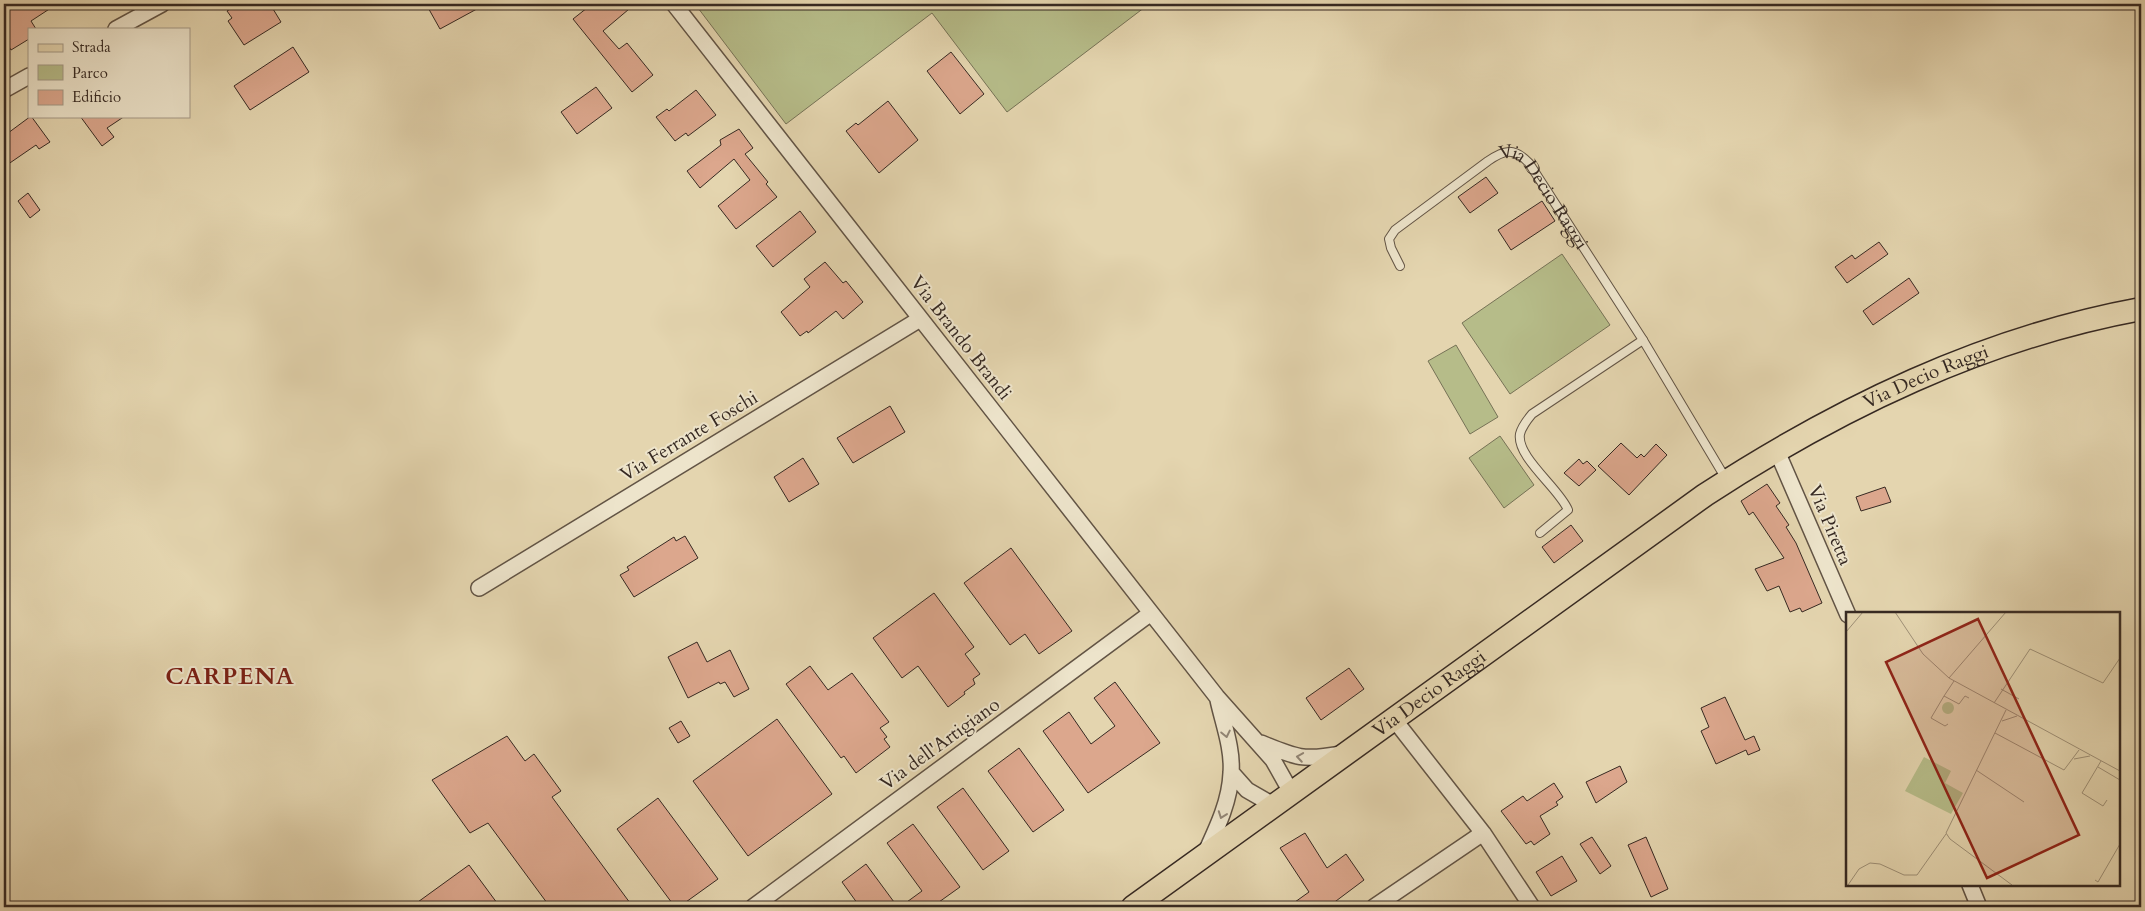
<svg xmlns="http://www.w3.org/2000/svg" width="2145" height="911" font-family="Cardo,serif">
	<rect width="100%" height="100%" fill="#e4d5af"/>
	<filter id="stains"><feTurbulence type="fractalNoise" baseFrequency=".004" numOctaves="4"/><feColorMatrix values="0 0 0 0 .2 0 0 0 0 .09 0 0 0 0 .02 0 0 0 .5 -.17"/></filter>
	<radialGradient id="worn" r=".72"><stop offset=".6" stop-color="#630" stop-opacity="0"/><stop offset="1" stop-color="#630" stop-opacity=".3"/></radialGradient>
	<path fill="#b6bc89" stroke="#767256" d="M 695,4 L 1149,4 L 1007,112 L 932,13 L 786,124 Z
		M 1562,254 L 1610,325 L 1510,394 L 1462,323 Z
		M 1456,345 L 1498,417 L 1470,434 L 1428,361 Z
		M 1500,436 L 1534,485 L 1504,508 L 1469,458 Z"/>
	<path fill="#dca78d" stroke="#362922" d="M 4,4 L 57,4 L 31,21 L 36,29 L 29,29 L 29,39 L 11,50 L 4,38 Z
		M 239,4 L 270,4 L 281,22 L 244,45 L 228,21 L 232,18 L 227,11 Z
		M 426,4 L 486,4 L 440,29 Z
		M 592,4 L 635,4 L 603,31 L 619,49 L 627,43 L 653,75 L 632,92 L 573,19 Z
		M 293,47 L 309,72 L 250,110 L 234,86 Z
		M 951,52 L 984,94 L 960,114 L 927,71 Z
		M 596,87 L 612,108 L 577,134 L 561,112 Z
		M 696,90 L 716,115 L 688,136 L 686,133 L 675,141 L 656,117 L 667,109 L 669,111 Z
		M 888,101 L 918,140 L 879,173 L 846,131 L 856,123 L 858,125 Z
		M 31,116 L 50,142 L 39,149 L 36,145 L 4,167 L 4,136 Z
		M 80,116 L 125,116 L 107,128 L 114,137 L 102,146 Z
		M 739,129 L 753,148 L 745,154 L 768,182 L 766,184 L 777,197 L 736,229 L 718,206 L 750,180 L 734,159 L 700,188 L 687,171 L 721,145 L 720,140 Z
		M 1486,177 L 1498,193 L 1470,213 L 1458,197 Z
		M 28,193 L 40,210 L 30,218 L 18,201 Z
		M 1542,201 L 1555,221 L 1511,250 L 1498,230 Z
		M 800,211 L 816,232 L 773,267 L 756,246 Z
		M 1879,242 L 1888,254 L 1847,283 L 1835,267 L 1852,255 L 1855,259 Z
		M 825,262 L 843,283 L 846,281 L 863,302 L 843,319 L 836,311 L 808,333 L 807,331 L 800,336 L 781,312 L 810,287 L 804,279 Z
		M 1909,278 L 1919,293 L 1873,325 L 1863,311 Z
		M 890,406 L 905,432 L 853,463 L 837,438 Z
		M 1621,443 L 1637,458 L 1641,454 L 1644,457 L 1656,444 L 1667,455 L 1629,495 L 1598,466 Z
		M 803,458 L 819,484 L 789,502 L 774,477 Z
		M 1579,459 L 1583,464 L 1587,461 L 1596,470 L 1579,486 L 1564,473 Z
		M 1767,484 L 1780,503 L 1776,506 L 1789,525 L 1786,527 L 1796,543 L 1822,603 L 1802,612 L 1800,608 L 1790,612 L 1779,586 L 1767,591 L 1755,569 L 1784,558 L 1753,512 L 1749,515 L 1741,501 Z
		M 1885,487 L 1891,502 L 1861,511 L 1856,497 Z
		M 1571,525 L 1583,541 L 1554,563 L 1542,547 Z
		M 685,536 L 698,558 L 634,597 L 620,575 L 629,570 L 627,567 L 674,537 L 676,541 Z
		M 1011,548 L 1072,631 L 1039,654 L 1025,634 L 1010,645 L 964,583 Z
		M 934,593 L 974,647 L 965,654 L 980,674 L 973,679 L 975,684 L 964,692 L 965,694 L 948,707 L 918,666 L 902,678 L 873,638 Z
		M 697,642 L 707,662 L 730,650 L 749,689 L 734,697 L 725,682 L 720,684 L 719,682 L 688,698 L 668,657 Z
		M 810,666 L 828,690 L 852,673 L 889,722 L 880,728 L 887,737 L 884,739 L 890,747 L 856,773 L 844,756 L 841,758 L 786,684 Z
		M 1349,668 L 1364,689 L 1321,720 L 1306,698 Z
		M 1115,682 L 1160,743 L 1088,793 L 1043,731 L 1069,712 L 1091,744 L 1115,726 L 1094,698 Z
		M 1725,697 L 1745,740 L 1754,736 L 1760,750 L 1748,755 L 1746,750 L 1716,764 L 1701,731 L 1709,727 L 1701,708 Z
		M 777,719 L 832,794 L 748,856 L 693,781 Z
		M 681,721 L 690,736 L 678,743 L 669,728 Z
		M 507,736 L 525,761 L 534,754 L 561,791 L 552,797 L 633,907 L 550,907 L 488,823 L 470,833 L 432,780 Z
		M 1019,748 L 1064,810 L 1033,832 L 988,771 Z
		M 1620,766 L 1627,782 L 1596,803 L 1586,782 Z
		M 1554,783 L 1563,797 L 1556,802 L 1558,805 L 1540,816 L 1550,834 L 1534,845 L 1531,841 L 1526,844 L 1501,811 L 1523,796 L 1527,801 Z
		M 963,788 L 1009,851 L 983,870 L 937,807 Z
		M 658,798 L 718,879 L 679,907 L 675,907 L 617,829 Z
		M 913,824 L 960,887 L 932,907 L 900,907 L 922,891 L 887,843 Z
		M 1305,833 L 1327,868 L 1346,854 L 1364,880 L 1328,907 L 1288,907 L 1309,892 L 1280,848 Z
		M 1592,837 L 1611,866 L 1600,874 L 1580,844 Z
		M 1646,837 L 1668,889 L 1651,897 L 1628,845 Z
		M 1562,856 L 1577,881 L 1551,896 L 1536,872 Z
		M 866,864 L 894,902 L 887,907 L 860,907 L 842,882 Z
		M 469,865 L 500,907 L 411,907 Z"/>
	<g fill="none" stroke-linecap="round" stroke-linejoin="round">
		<g stroke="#625445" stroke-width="10">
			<g id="service">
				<path id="s1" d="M 1400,266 L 1391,248 L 1389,239 L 1395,230 L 1488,161 C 1504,150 1514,147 1529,163 L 1643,340"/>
				<path d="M 1540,533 L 1568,510 C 1560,489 1516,457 1520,434 C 1522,426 1527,420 1532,414 L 1643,340 L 1726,479"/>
			</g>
		</g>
		<g stroke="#625445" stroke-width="18">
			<path id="minor" d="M 674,4 L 1217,697 L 1273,760 L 1291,792
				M 116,29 L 162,4
				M 4,90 L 29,76
				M 1776,449 L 1848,615
				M 479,588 L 920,319
				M 1393,718 L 1483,833 L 1532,907
				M 1261,743 C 1295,757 1303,761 1340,754
				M 1231,772 L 1247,790 L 1273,805
				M 1205,854 C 1217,828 1230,801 1231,773 C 1233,749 1223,723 1218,700
				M 1970,885 L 1979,907
				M 753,907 L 1151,613
				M 1374,907 L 1483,833"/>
		</g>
		<g stroke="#362922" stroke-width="25">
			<g id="primary">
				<path id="s2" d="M 1133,907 L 1705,495 C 1839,408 1983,338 2141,309"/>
			</g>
		</g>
		<use href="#service" stroke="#ede4cb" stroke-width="8"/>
		<use href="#minor" stroke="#ede4cb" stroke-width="15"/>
		<use href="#primary" stroke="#e4d5af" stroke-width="22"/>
	</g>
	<defs><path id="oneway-chevron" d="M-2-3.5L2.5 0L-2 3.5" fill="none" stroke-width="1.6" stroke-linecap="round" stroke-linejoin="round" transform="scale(1.25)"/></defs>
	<g stroke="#928676">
		<use href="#oneway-chevron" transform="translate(1226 734) rotate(78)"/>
		<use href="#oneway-chevron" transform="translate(1300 757) rotate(-171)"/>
		<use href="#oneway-chevron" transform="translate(1222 815) rotate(110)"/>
	</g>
	<g text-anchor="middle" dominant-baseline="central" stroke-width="4" stroke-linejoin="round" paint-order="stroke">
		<g font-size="19" fill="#362922" stroke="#ede4cb">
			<text stroke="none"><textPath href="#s1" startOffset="236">Via Decio Raggi</textPath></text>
			<text transform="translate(961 338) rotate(52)">Via Brando Brandi</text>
			<text stroke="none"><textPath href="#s2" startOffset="956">Via Decio Raggi</textPath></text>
			<text transform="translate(689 436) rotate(-31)">Via Ferrante Foschi</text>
			<text transform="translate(1830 525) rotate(67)">Via Piretta</text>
			<text stroke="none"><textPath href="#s2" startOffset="365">Via Decio Raggi</textPath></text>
			<text transform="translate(940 744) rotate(-36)">Via dell'Artigiano</text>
		</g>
		<g font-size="24" font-weight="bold" letter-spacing="1" fill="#7a1f14" stroke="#ede4cb">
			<text x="230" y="676">CARPENA</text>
		</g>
	</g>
	<g transform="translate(1846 612)">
		<rect width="274" height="274" fill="#e4d5af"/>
		<path d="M96 96a6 6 0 1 1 12 0a6 6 0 1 1-12 0ZM 78,145 L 105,159 L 99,171 L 117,181 L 105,202 L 59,179 Z" fill="#b6bc89"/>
		<path fill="none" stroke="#9e9077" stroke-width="1" d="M 49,0 L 77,42 L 103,66 L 274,159M 0,20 L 17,0M 103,66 L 160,0M 108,69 L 98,84 L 113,92 L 119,84 L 123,86M 155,77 L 173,87M 98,84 L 85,106 L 99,114 L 102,112M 148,91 L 184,37 L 257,71 L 274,46M 160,98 L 100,221 L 104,227 L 166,273M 156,109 L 171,104M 149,121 L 218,158 L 233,138M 228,147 L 244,144M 255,149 L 236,181 L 257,194 L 261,188M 252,155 L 274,168M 130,158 L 178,190M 249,268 L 252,270 L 274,232M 2,273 L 13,257 L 24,251 L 34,252 L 58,263 L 71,263 L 100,222"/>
		<path fill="#8f2418" fill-opacity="0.15" stroke="#8f2418" stroke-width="2.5" d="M 132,7 L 233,223 L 141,266 L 40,50 Z"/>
		<rect width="274" height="274" fill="none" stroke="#362922" stroke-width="2.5"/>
	</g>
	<rect width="2145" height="911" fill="none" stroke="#e4d5af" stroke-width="20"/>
	<rect x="5" y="5" width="2135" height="901" fill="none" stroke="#362922" stroke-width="2.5"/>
	<rect x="10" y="10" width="2125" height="891" fill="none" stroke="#362922"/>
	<rect x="28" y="28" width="162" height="90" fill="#ede4cb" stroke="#a49987"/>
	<rect x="38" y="44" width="25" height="8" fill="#e4d5af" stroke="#a49987"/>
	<text x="72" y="52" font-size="15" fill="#362922">Strada</text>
	<rect x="38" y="65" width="25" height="15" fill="#b6bc89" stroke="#a49987"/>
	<text x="72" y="78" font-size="15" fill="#362922">Parco</text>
	<rect x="38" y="90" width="25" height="15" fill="#dca78d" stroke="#a49987"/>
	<text x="72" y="102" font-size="15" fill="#362922">Edificio</text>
	<rect width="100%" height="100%" filter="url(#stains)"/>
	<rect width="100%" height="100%" fill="url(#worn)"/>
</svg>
